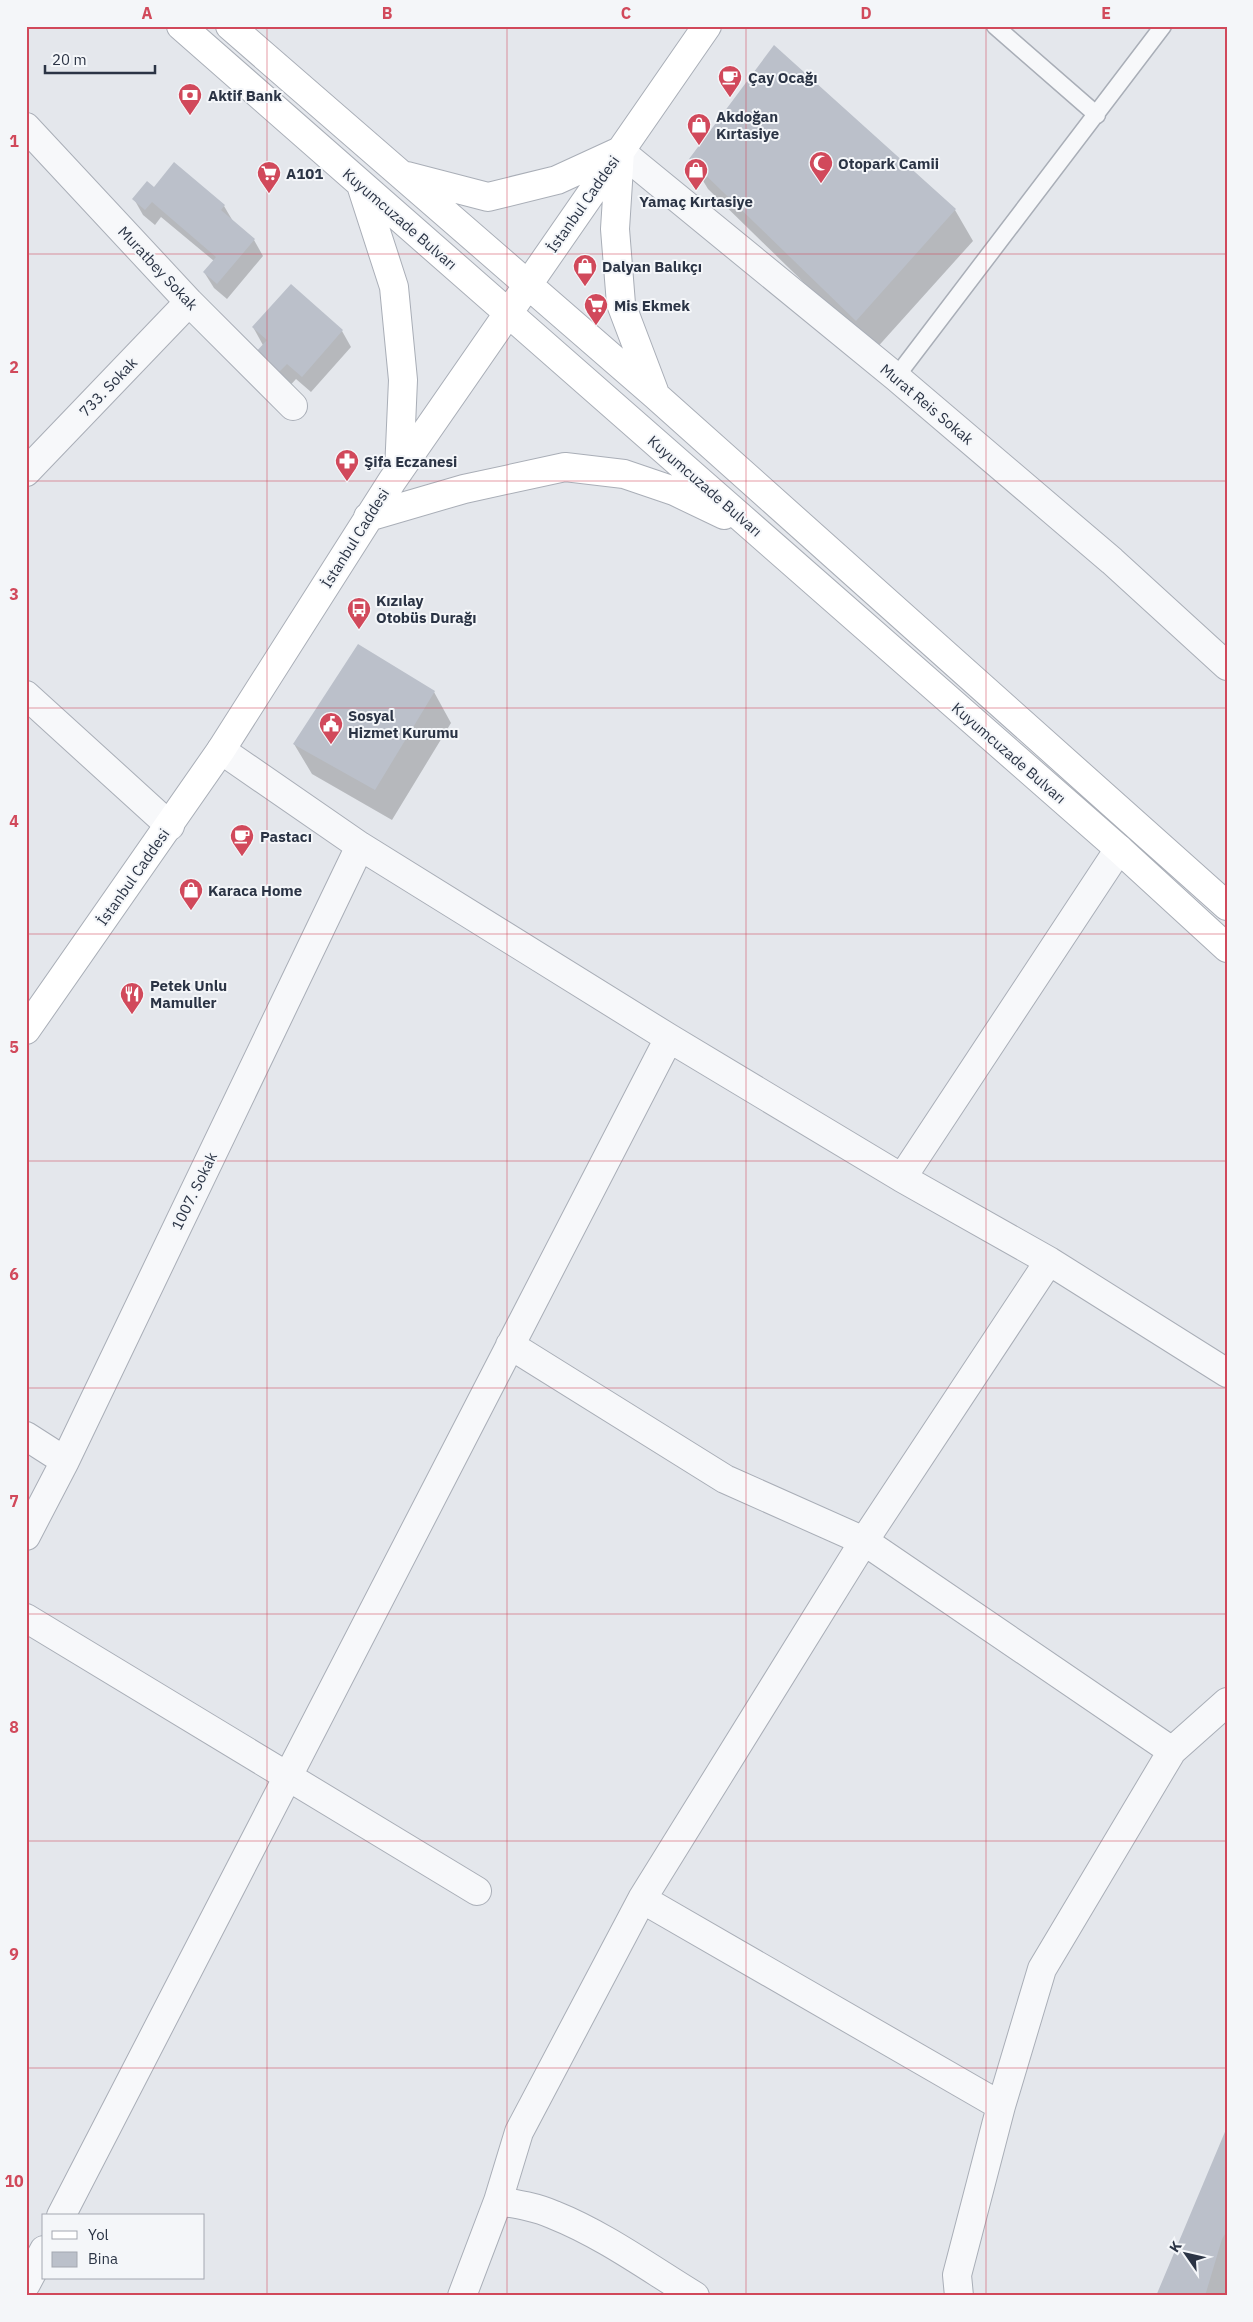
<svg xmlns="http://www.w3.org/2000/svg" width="1253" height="2322" font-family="'IBM Plex Sans',sans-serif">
	<rect width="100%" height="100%" fill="#e4e7ec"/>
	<path fill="#0003" d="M 774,47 L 955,210 L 973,241 L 874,351 L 708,189 L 690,159 Z
		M 174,164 L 224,206 L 234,223 L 254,240 L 263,256 L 227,299 L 214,288 L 204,272 L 214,261 L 161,217 L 155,225 L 143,215 L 134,199 L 154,188 Z
		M 291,285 L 342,331 L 351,347 L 311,392 L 296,379 L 287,389 L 253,327 Z
		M 434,692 L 451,723 L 392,820 L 312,774 L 294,744 Z
		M 1227,2130 L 1227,2296 L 1157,2296 Z"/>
	<path fill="#bbc0ca" d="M 774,45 L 956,209 L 856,321 L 689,159 Z
		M 174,162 L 225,205 L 221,210 L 255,239 L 217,284 L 203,272 L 216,257 L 152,202 L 145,210 L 132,199 L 147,181 L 154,187 Z
		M 291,284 L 343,330 L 302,377 L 287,364 L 277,374 L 254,354 L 267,340 L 252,327 Z
		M 358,644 L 435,691 L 375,790 L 293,744 Z
		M 1227,2127 L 1227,2231 L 1222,2239 L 1205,2296 L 1156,2296 Z"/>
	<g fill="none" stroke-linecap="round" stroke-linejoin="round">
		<g stroke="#a9aeb7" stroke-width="19">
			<path id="service" d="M 995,26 L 1097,115
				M 896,377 L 1163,26"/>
		</g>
		<g stroke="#a9aeb7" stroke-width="30">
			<path id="minor" d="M 26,127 L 189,302 L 293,406
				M 620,151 L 896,377 L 1112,561 L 1227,666
				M 26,472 L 189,302
				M 26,695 L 170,826
				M 221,750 L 360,846 L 669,1038 L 902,1178 L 1049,1261 L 1227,1373
				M 902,1178 L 1119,849
				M 1049,1261 L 864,1541 L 1172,1751
				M 26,1436 L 65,1461
				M 26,1536 L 65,1461 L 360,846
				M 26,1618 L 477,1891
				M 642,1899 L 1001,2106
				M 498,2201 L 519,2132 L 642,1899 L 864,1541 L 725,1479 L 510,1345
				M 61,2216 L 669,1038
				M 26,2284 L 44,2250
				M 462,2296 L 498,2201 C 517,2204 536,2207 554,2215 C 604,2235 649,2268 695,2296
				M 959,2296 L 957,2275 L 1001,2106 L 1042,1969 L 1172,1751 L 1227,1702"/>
		</g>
		<g stroke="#a9aeb7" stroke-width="30">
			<path id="secondary" d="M 181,26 L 1119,849 L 1227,948
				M 230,26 L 655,395 L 1227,906
				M 620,151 L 615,229 L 621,304 L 654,391
				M 407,176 L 488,197 L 557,180 L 618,152
				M 361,185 L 394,287 L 403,380 L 399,471
				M 368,517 L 464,489 L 565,467 L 624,474 L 674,491 L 724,515
				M 26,1030 L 221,750 L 392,481 L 707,26"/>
		</g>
		<use href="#service" stroke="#f7f8fa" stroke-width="16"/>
		<use href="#minor" stroke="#f7f8fa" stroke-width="28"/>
		<use href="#secondary" stroke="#fff" stroke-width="28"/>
	</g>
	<path fill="none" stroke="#d1495b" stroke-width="1" stroke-opacity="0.55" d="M 267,26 L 267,2296M 507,26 L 507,2296M 746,26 L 746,2296M 986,26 L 986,2296M 26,254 L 1227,254M 26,481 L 1227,481M 26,708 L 1227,708M 26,934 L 1227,934M 26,1161 L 1227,1161M 26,1388 L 1227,1388M 26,1614 L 1227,1614M 26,1841 L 1227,1841M 26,2068 L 1227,2068"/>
	<defs>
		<g id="cafe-pin" transform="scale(1.25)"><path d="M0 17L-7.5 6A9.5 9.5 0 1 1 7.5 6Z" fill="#d1495b" stroke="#f4f6f9"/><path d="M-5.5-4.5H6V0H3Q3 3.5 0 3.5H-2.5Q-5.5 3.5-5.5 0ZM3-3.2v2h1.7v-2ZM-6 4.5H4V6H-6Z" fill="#fff"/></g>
		<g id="bank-pin" transform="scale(1.25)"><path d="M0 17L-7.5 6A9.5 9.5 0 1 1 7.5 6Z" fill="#d1495b" stroke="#f4f6f9"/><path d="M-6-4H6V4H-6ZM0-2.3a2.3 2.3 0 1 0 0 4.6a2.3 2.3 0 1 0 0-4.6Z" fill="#fff"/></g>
		<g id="shop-pin" transform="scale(1.25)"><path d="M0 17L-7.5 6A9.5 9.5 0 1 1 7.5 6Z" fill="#d1495b" stroke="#f4f6f9"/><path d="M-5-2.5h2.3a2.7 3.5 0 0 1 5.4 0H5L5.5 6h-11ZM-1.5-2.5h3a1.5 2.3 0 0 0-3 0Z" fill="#fff"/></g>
		<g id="mosque-pin" transform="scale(1.25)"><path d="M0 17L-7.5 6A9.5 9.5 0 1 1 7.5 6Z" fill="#d1495b" stroke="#f4f6f9"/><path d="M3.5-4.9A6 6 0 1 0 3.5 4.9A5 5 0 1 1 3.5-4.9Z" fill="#fff"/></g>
		<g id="supermarket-pin" transform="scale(1.25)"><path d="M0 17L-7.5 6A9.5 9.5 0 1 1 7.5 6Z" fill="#d1495b" stroke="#f4f6f9"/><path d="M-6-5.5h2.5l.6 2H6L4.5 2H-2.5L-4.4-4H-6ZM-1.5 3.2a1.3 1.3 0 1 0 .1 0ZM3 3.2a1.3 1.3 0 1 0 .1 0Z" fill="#fff"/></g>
		<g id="pharmacy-pin" transform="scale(1.25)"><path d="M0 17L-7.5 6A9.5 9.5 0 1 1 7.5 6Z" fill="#d1495b" stroke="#f4f6f9"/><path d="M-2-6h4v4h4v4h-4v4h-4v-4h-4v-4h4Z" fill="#fff"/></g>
		<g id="bus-pin" transform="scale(1.25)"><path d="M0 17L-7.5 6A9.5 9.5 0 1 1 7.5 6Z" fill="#d1495b" stroke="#f4f6f9"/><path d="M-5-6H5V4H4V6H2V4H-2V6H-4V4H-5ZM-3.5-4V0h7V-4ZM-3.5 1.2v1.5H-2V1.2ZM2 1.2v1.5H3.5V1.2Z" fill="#fff"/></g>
		<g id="civic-pin" transform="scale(1.25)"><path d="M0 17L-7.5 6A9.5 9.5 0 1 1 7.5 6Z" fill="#d1495b" stroke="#f4f6f9"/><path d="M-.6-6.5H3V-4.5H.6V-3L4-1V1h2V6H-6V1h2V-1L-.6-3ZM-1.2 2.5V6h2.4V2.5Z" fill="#fff"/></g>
		<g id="restaurant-pin" transform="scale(1.25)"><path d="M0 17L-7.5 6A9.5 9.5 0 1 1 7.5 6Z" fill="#d1495b" stroke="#f4f6f9"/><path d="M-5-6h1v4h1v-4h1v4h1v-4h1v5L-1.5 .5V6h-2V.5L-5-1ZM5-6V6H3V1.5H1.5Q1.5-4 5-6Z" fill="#fff"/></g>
	</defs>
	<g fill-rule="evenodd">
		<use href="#cafe-pin" x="730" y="77"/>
		<use href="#bank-pin" x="190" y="95"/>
		<use href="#shop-pin" x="699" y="125"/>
		<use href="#mosque-pin" x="821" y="163"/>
		<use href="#shop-pin" x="696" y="170"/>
		<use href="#supermarket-pin" x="269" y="173"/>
		<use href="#shop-pin" x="585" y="266"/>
		<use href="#supermarket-pin" x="596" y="305"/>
		<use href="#pharmacy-pin" x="347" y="461"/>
		<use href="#bus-pin" x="359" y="609"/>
		<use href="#civic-pin" x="331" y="724"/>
		<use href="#cafe-pin" x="242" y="836"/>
		<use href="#shop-pin" x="191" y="890"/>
		<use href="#restaurant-pin" x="132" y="994"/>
	</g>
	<g text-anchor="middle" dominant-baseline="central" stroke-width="4" stroke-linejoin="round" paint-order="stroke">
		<g font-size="15" font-weight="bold" fill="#2b3445" stroke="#f4f6f9" text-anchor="start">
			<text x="748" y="77">Çay Ocağı</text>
			<text x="208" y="95">Aktif Bank</text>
			<text x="716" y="116">Akdoğan<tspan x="716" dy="17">Kırtasiye</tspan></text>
			<text x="838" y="163">Otopark Camii</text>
			<text x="286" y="173">A101</text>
			<text x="696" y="201" text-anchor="middle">Yamaç Kırtasiye</text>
			<text x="602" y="266">Dalyan Balıkçı</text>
			<text x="614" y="305">Mis Ekmek</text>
			<text x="364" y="461">Şifa Eczanesi</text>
			<text x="376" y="600">Kızılay<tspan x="376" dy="17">Otobüs Durağı</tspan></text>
			<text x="348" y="715">Sosyal<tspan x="348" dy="17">Hizmet Kurumu</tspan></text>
			<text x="260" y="836">Pastacı</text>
			<text x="208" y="890">Karaca Home</text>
			<text x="150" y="985">Petek Unlu<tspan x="150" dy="17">Mamuller</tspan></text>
		</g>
		<g font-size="15" fill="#2b3445" stroke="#f4f6f9">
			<text transform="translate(583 204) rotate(-55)">İstanbul Caddesi</text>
			<text transform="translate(400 219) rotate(41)">Kuyumcuzade Bulvarı</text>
			<text transform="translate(158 268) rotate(47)">Muratbey Sokak</text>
			<text transform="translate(108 387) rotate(-46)">733. Sokak</text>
			<text transform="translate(927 404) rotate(40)">Murat Reis Sokak</text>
			<text transform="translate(705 486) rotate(41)">Kuyumcuzade Bulvarı</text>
			<text transform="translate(355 538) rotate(-58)">İstanbul Caddesi</text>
			<text transform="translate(1009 753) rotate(41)">Kuyumcuzade Bulvarı</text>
			<text transform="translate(133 877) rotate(-55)">İstanbul Caddesi</text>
			<text transform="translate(194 1191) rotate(-64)">1007. Sokak</text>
		</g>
	</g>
	<rect width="1253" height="2322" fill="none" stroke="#f4f6f9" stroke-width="55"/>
	<rect x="42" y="2214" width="162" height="65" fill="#f4f6f9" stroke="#a4a8b1"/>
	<rect x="52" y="2231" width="25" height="8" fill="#ffffff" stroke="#a4a8b1"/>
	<text x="88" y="2240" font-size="15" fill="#2b3445">Yol</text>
	<rect x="52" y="2252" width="25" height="15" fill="#bbc0ca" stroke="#a4a8b1"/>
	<text x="88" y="2264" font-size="15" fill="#2b3445">Bina</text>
	<g transform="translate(1186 2254) rotate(304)" stroke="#f4f6f9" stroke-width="4" paint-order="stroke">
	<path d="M0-4L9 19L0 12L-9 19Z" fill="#2b3445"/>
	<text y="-8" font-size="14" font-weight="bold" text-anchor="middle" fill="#2b3445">K</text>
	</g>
	<path d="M45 65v8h110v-8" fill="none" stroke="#2b3445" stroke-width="2.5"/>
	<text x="52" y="65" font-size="15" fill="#2b3445" stroke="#f4f6f9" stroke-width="4" paint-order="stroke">20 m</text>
	<rect x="28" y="28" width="1198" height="2266" fill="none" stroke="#d1495b" stroke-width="2"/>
	<g font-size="16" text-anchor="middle" font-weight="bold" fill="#d1495b">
		<text x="147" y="19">A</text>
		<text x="387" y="19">B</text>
		<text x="626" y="19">C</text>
		<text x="866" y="19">D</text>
		<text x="1106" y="19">E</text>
		<text x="14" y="147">1</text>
		<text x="14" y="373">2</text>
		<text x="14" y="600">3</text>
		<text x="14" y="827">4</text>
		<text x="14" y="1053">5</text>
		<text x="14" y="1280">6</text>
		<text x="14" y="1507">7</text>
		<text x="14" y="1733">8</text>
		<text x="14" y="1960">9</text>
		<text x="14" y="2187">10</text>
	</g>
</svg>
